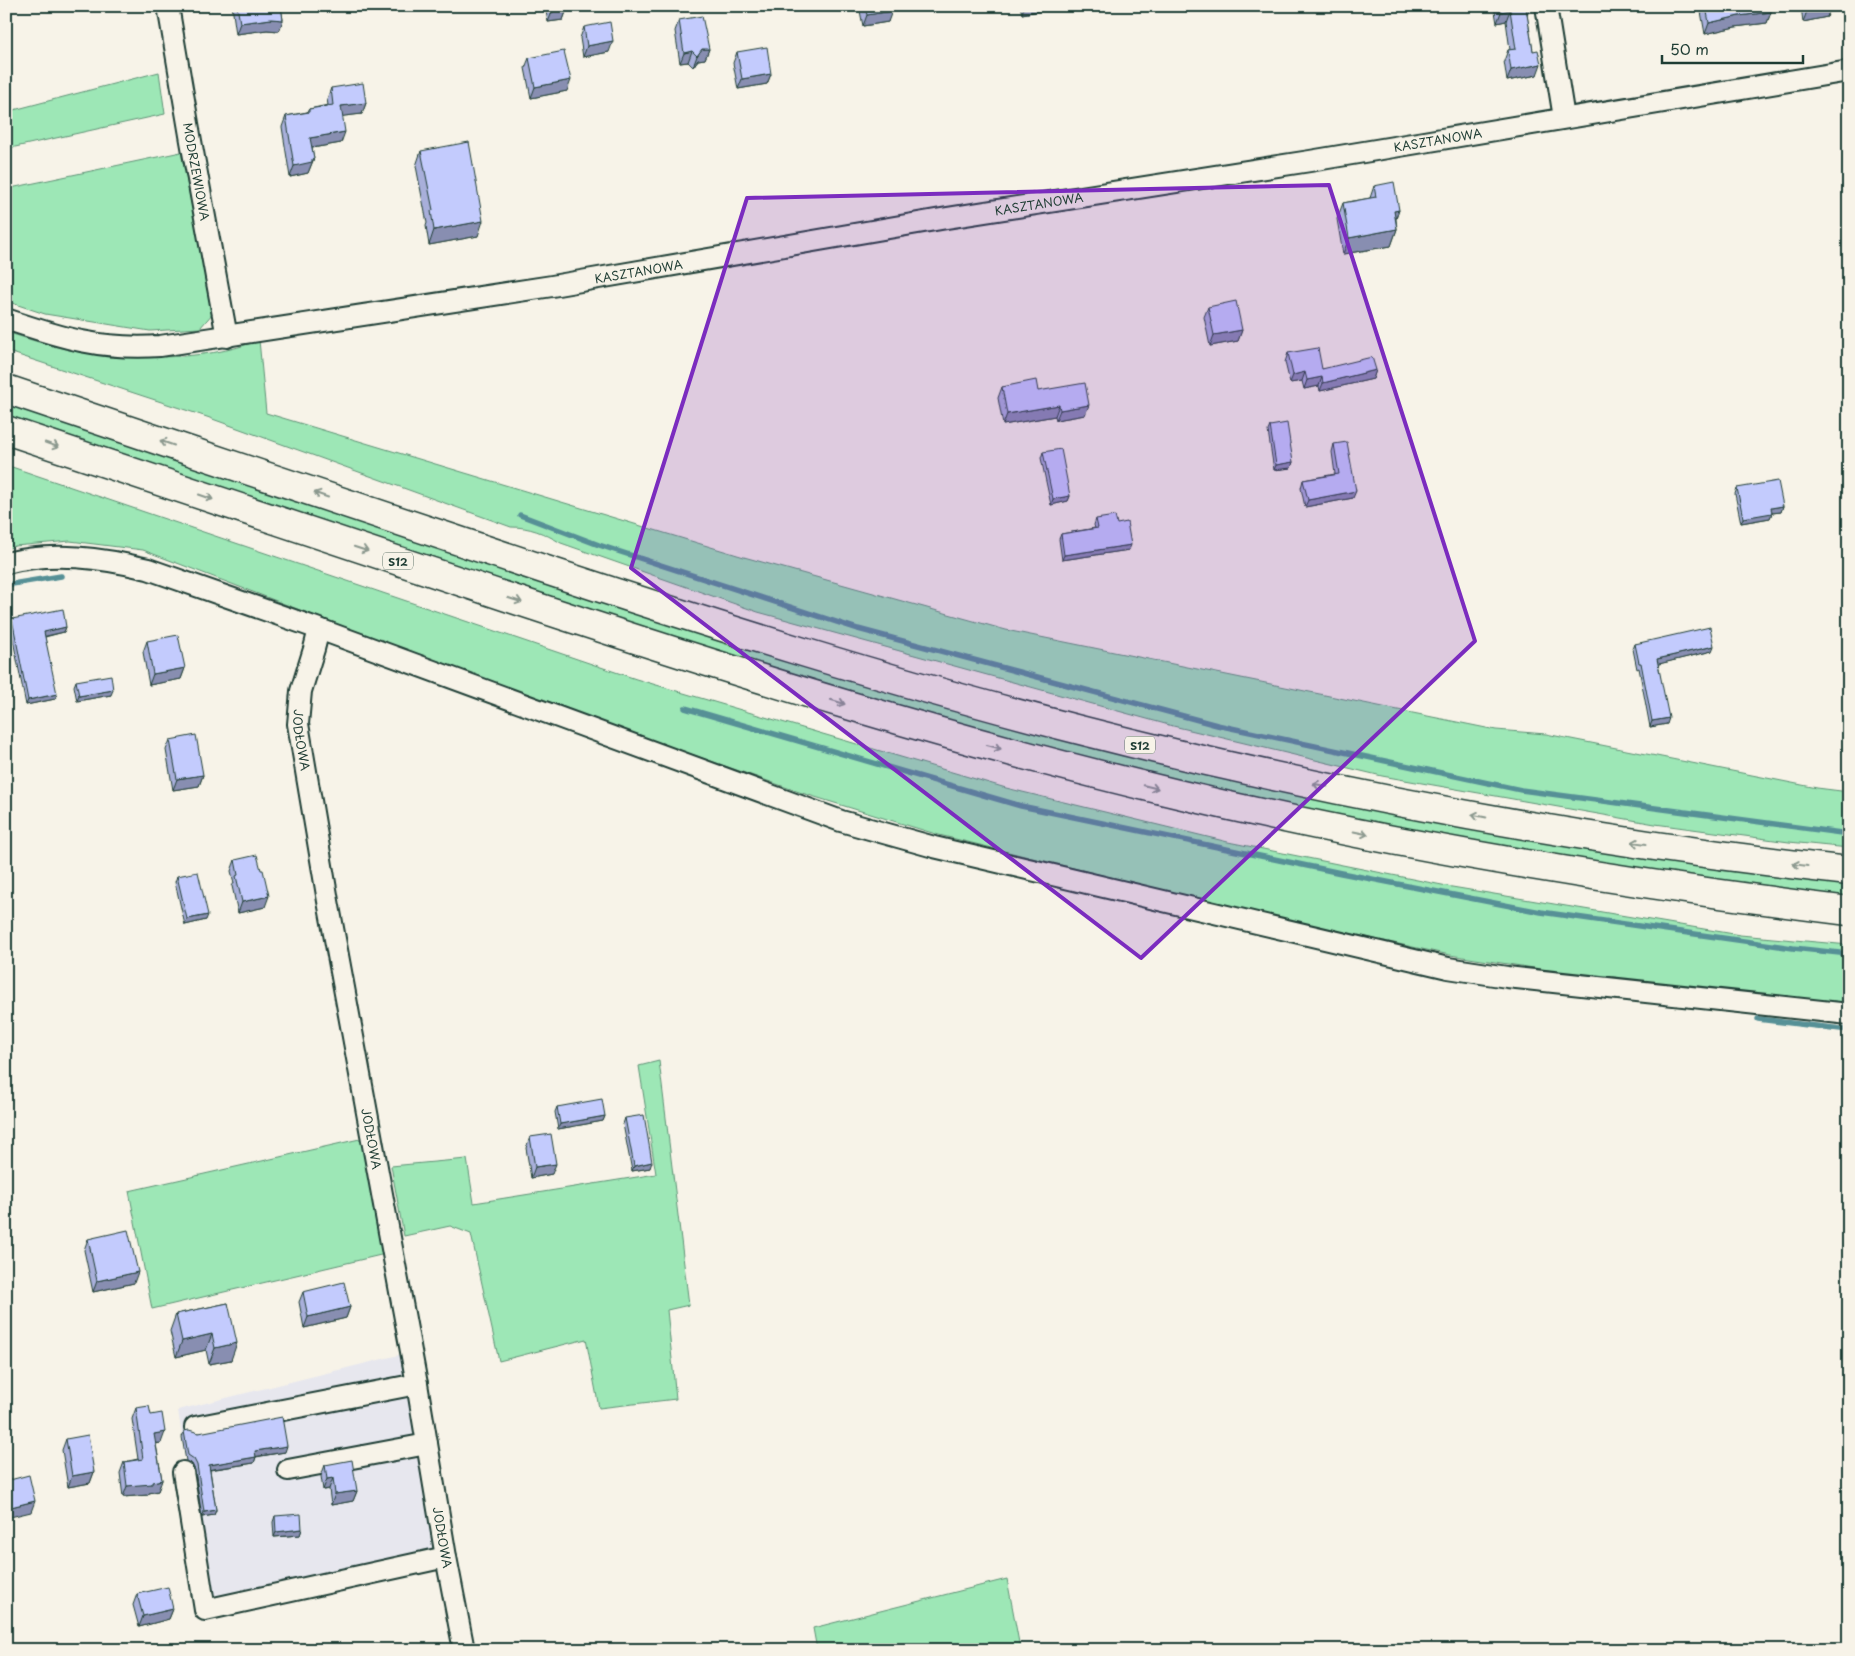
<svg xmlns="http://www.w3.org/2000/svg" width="1855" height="1656" font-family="'Playpen Sans',sans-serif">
	<rect width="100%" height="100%" fill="#f7f3e8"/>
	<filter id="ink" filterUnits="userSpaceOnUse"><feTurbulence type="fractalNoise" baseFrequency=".02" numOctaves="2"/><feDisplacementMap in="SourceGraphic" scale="10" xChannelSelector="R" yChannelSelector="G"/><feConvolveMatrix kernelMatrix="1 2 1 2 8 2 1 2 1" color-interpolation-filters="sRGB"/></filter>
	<g filter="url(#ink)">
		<path fill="#e7e7ee" d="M 403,1354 L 436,1552 L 216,1601 L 206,1592 L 178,1410 Z"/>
		<path fill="#9de7b6" stroke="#5e9275" d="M 159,72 L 165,114 L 6,149 L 6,112 Z
			M 181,152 L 213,313 L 200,328 L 150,331 L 45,314 L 6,301 L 6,189 Z
			M 6,332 C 26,338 46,345 65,349 C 123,359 204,363 259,340 L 266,413 L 744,557 L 1006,630 L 1496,730 L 1546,734 L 1817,788 L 1849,792 L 1849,848 L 1789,842 L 1655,824 L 1382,776 L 1169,725 L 758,612 L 561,543 C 544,533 530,527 511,527 L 207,417 L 6,351 Z
			M 6,401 L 478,560 L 808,668 L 992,720 L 1606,850 L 1849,885 L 1849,897 L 1605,865 L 1441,837 L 1317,812 L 1131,771 L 807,683 L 6,417 Z
			M 6,465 L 636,679 L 1006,788 L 1228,842 L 1452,887 L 1740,935 L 1849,945 L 1849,1004 L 1566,973 L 1450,955 L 1281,919 L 939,835 L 802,793 L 517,693 L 143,550 L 70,541 L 15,546 L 6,549 Z
			M 659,1061 L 689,1305 L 667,1310 L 676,1399 L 599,1408 L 586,1339 L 499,1361 L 471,1234 L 450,1226 L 404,1236 L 391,1166 L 467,1159 L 474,1203 L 656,1174 L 639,1066 Z
			M 364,1138 L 385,1254 L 152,1309 L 129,1191 Z
			M 1007,1579 L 1020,1648 L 1014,1650 L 817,1650 L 813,1628 Z"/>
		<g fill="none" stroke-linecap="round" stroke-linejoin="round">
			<path stroke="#569096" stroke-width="5.5" d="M 520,515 L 599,545 L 858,629 L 1217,725 L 1521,790 L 1849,834
				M 6,585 L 61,576
				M 685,708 L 1021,806 L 1341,873 L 1541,912 L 1793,948 L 1849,954
				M 1758,1019 L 1849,1030"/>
			<g stroke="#1f3d34" stroke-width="24">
				<g id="minor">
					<path id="s1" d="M 168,6 L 191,141 L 227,337"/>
					<path d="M 1546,6 L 1564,118"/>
					<path id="s2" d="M 6,319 C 62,338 101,350 160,346 L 552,286 L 947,218 L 1310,161 L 1849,71"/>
					<path d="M 6,563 C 53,551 102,558 148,569 L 319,629 L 841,821 L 934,847 L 1448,968 L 1507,977 L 1849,1014"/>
					<path id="s3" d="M 319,629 L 314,649 L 301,691 L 298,724 L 328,901 L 417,1384 L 446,1557 L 464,1650"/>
					<path d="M 195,1427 L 417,1384"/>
					<path d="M 288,1470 L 427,1444"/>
					<path d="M 183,1472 L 205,1610 L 446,1557"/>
				</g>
			</g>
			<g stroke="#1f3d34" stroke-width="31">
				<path id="highway" d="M 6,389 C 185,449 364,510 543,569 C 719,627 896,683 1076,729 C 1329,794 1589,842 1849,871
					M 6,430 C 176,487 346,544 516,600 C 734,672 954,741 1178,794 C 1399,847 1624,883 1849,911"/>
			</g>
			<use href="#minor" stroke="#f7f3e8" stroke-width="20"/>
			<use href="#highway" stroke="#f7f3e8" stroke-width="28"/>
		</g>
		<path fill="#a8afda" stroke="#1f3d34" d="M 232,6 L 281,6 L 283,20 L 279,31 L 267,30 L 236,34 Z
			M 545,6 L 566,6 L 567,9 L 563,20 L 548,22 Z
			M 859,6 L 891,6 L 888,22 L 863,26 Z
			M 1020,6 L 1054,6 L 1054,8 L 1022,14 Z
			M 1494,6 L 1530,6 L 1527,15 L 1537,75 L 1507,81 L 1504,61 L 1508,50 L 1510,50 L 1506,21 L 1497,23 Z
			M 1700,6 L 1770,6 L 1771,12 L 1767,23 L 1735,27 L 1705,34 Z
			M 1801,6 L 1831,6 L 1831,7 L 1827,17 L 1803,22 Z
			M 679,20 L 709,49 L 705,59 L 698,60 L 693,67 L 688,62 L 680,63 L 675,31 Z
			M 584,27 L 609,52 L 583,57 L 580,38 Z
			M 737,52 L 771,74 L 767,84 L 738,89 L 733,63 Z
			M 529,58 L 567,91 L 531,98 L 525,68 Z
			M 331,88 L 366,103 L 362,114 L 342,116 L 341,143 L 312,148 L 314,158 L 308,173 L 290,177 L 282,127 L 286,116 L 307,112 L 309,109 L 328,105 L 327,99 Z
			M 421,151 L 478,236 L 429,245 L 426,226 L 427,223 L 416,166 Z
			M 1374,186 L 1399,210 L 1396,219 L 1397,229 L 1391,246 L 1343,254 L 1337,219 L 1343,203 L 1370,198 Z
			M 1208,307 L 1242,330 L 1238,341 L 1210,346 L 1204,317 Z
			M 1288,353 L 1322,369 L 1376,370 L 1373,379 L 1320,391 L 1319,386 L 1304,389 L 1302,381 L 1290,383 L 1285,362 Z
			M 1002,387 L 1038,391 L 1085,415 L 1056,420 L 1055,416 L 1003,425 L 998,398 Z
			M 1270,426 L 1293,462 L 1291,468 L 1274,470 L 1268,431 Z
			M 1334,444 L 1353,498 L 1305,507 L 1301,488 L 1303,480 L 1335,474 L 1332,452 Z
			M 1043,452 L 1070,496 L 1068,501 L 1051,505 L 1041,458 Z
			M 1737,488 L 1783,506 L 1781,512 L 1772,513 L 1770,518 L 1741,523 L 1735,494 Z
			M 1096,519 L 1129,550 L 1062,560 L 1059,539 L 1061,534 L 1095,528 L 1094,525 Z
			M 12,619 L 66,627 L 64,632 L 45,637 L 55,699 L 26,705 L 10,625 Z
			M 147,641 L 185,668 L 181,679 L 149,685 L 143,652 Z
			M 1635,644 L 1712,651 L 1658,664 L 1667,724 L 1650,727 L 1639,668 L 1637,669 L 1633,649 Z
			M 76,681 L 111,695 L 77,701 L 74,686 Z
			M 170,740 L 203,775 L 199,786 L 173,790 L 166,750 Z
			M 235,860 L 265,907 L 238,913 L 232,886 L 234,883 L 231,871 Z
			M 177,876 L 206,920 L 185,925 L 175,882 Z
			M 557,1107 L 605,1116 L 603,1121 L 558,1129 L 555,1112 Z
			M 625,1118 L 650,1168 L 632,1171 L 623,1124 Z
			M 530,1137 L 552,1174 L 531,1178 L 526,1148 Z
			M 88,1239 L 134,1283 L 93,1292 L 84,1250 Z
			M 303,1292 L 350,1307 L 346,1318 L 304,1328 L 299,1302 Z
			M 228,1303 L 231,1360 L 209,1364 L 206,1350 L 176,1357 L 170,1331 L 176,1314 Z
			M 136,1408 L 151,1415 L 161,1443 L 156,1444 L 162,1480 L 158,1491 L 149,1493 L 148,1495 L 123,1497 L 120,1473 L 124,1462 L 138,1459 L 132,1419 Z
			M 184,1431 L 199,1433 L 285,1452 L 256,1457 L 254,1463 L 210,1470 L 216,1510 L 214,1515 L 202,1517 L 195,1470 L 192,1464 L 186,1461 L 182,1437 Z
			M 66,1439 L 94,1472 L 90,1483 L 68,1487 L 62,1450 Z
			M 325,1465 L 357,1491 L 353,1501 L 331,1505 L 329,1489 L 323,1490 L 321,1476 Z
			M 275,1516 L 302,1529 L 300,1535 L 274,1537 L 273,1522 Z
			M 137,1594 L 173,1609 L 169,1619 L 139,1627 L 133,1605 Z"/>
		<path fill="#888eb1" stroke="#1f3d34" d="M 1024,6 L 1054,6 L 1054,8 L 1022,14 Z
			M 1530,7 L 1526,18 L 1526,8 Z
			M 1831,7 L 1827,17 L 1803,22 L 1807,11 Z
			M 567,9 L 563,20 L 548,22 L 552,12 Z
			M 1510,10 L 1506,21 L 1497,23 L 1501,12 Z
			M 892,11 L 888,22 L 863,26 L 867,15 Z
			M 1771,12 L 1767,23 L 1735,27 L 1705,34 L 1709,23 L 1739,16 Z
			M 271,19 L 283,20 L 279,31 L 267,30 L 236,34 L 240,23 Z
			M 613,41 L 609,52 L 583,57 L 587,46 Z
			M 702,49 L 709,49 L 705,59 L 698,60 L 693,67 L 697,56 Z
			M 692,51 L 688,62 L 680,63 L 684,53 Z
			M 1541,64 L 1537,75 L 1507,81 L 1511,70 Z
			M 771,74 L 767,84 L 738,89 L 742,79 Z
			M 571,80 L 567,91 L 531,98 L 535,87 Z
			M 366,103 L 362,114 L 337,117 L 341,106 Z
			M 345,132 L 341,143 L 306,149 L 310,138 Z
			M 314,158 L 308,173 L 290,177 L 294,166 Z
			M 1399,210 L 1393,226 L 1394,211 Z
			M 483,221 L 478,236 L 429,245 L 434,230 Z
			M 1397,229 L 1391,246 L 1343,254 L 1349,238 Z
			M 1242,330 L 1238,341 L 1210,346 L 1214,335 Z
			M 1376,370 L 1373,379 L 1320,391 L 1323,383 Z
			M 1305,372 L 1302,381 L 1290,383 L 1293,375 Z
			M 1322,377 L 1319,386 L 1304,389 L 1307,380 Z
			M 1059,405 L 1055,416 L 1003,425 L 1007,414 Z
			M 1089,405 L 1085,415 L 1056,420 L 1060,410 Z
			M 1293,462 L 1291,468 L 1274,470 L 1276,465 Z
			M 1356,491 L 1353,498 L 1305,507 L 1308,500 Z
			M 1070,496 L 1068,501 L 1051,505 L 1053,499 Z
			M 1783,506 L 1781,512 L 1772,513 L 1770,518 L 1741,523 L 1743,518 L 1771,508 Z
			M 1131,545 L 1129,550 L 1062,560 L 1064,555 Z
			M 66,627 L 64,632 L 42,637 L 44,632 Z
			M 1714,646 L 1712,651 L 1655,665 L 1657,659 Z
			M 185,668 L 181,679 L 149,685 L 153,674 Z
			M 113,690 L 111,695 L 77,701 L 79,696 Z
			M 57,694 L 55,699 L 26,705 L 28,700 Z
			M 1669,718 L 1667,724 L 1650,727 L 1652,721 Z
			M 203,775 L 199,786 L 173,790 L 177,779 Z
			M 269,896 L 265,907 L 238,913 L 242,902 Z
			M 208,915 L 206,920 L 185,925 L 187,919 Z
			M 605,1116 L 603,1121 L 558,1129 L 560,1124 Z
			M 652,1162 L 650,1168 L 632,1171 L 634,1166 Z
			M 556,1164 L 552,1174 L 531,1178 L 535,1167 Z
			M 138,1272 L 134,1283 L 93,1292 L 97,1281 Z
			M 350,1307 L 346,1318 L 304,1328 L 308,1317 Z
			M 212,1334 L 206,1350 L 176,1357 L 182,1341 Z
			M 237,1343 L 231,1360 L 209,1364 L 215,1348 Z
			M 165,1432 L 161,1443 L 150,1444 L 154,1434 Z
			M 287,1446 L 285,1452 L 253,1457 L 255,1451 Z
			M 256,1457 L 254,1463 L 207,1470 L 209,1465 Z
			M 94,1472 L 90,1483 L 68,1487 L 72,1476 Z
			M 333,1478 L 329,1489 L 323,1490 L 327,1479 Z
			M 162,1480 L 158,1491 L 149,1493 L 148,1495 L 123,1497 L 127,1486 Z
			M 357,1491 L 353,1501 L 331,1505 L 335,1494 Z
			M 35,1501 L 31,1512 L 6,1518 L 7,1508 Z
			M 216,1510 L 214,1515 L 202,1517 L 204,1512 Z
			M 9,1519 L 6,1528 L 6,1520 Z
			M 302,1529 L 300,1535 L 274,1537 L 276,1532 Z
			M 173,1609 L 169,1619 L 139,1627 L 143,1616 Z"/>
		<path fill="#c3cbfd" stroke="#1f3d34" d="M 237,6 L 281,6 L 283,20 L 271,19 L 240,23 Z
			M 551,6 L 566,6 L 567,9 L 552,12 Z
			M 865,6 L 891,6 L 892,11 L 867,15 Z
			M 1500,6 L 1530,6 L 1526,8 L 1533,51 L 1538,50 L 1541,64 L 1511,70 L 1508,50 L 1516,49 L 1510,10 L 1501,12 Z
			M 1706,6 L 1770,6 L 1771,12 L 1739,16 L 1709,23 Z
			M 1807,6 L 1831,6 L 1831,7 L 1807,11 Z
			M 702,16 L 709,49 L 702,49 L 697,56 L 692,51 L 684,53 L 679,20 Z
			M 610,22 L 613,41 L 587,46 L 584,27 Z
			M 767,47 L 771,74 L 742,79 L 737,52 Z
			M 564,51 L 571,80 L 535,87 L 529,58 Z
			M 363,83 L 366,103 L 341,106 L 345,132 L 310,138 L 314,158 L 312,159 L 312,162 L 294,166 L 286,116 L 309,112 L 309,109 L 333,105 L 331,88 Z
			M 469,142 L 483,221 L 434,230 L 431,211 L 433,210 L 421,151 Z
			M 1394,182 L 1399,210 L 1394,211 L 1397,229 L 1349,238 L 1343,203 L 1376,197 L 1374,186 Z
			M 1236,301 L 1242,330 L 1214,335 L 1208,307 Z
			M 1318,348 L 1322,369 L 1372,357 L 1376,370 L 1323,383 L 1322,377 L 1307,380 L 1305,372 L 1293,375 L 1288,353 Z
			M 1036,380 L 1038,391 L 1085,383 L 1089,405 L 1060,410 L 1059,405 L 1007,414 L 1002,387 Z
			M 1287,423 L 1293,462 L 1276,465 L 1270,426 Z
			M 1347,442 L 1356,491 L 1308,500 L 1303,480 L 1339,474 L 1334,444 Z
			M 1061,449 L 1070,496 L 1053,499 L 1043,452 Z
			M 1778,481 L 1783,506 L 1771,508 L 1772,513 L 1743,518 L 1737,488 Z
			M 1115,516 L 1117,524 L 1127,522 L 1131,545 L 1064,555 L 1061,534 L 1098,528 L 1096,519 Z
			M 63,609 L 66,627 L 44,632 L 57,694 L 28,700 L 12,619 Z
			M 1710,627 L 1714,646 L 1657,659 L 1669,718 L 1652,721 L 1641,663 L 1639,663 L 1635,644 Z
			M 178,635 L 185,668 L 153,674 L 147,641 Z
			M 111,675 L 113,690 L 79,696 L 76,681 Z
			M 196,735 L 203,775 L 177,779 L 170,740 Z
			M 257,855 L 261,870 L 263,870 L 269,896 L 242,902 L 236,876 L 238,875 L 235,860 Z
			M 198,872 L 208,915 L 187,919 L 177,876 Z
			M 602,1099 L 605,1116 L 560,1124 L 557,1107 Z
			M 644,1115 L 652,1162 L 634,1166 L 625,1118 Z
			M 551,1134 L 556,1164 L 535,1167 L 530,1137 Z
			M 128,1230 L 138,1272 L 97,1281 L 88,1239 Z
			M 344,1282 L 350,1307 L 308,1317 L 303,1292 Z
			M 228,1303 L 237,1343 L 215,1348 L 212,1334 L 182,1341 L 176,1314 Z
			M 149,1406 L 151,1415 L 162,1413 L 165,1432 L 154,1434 L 162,1480 L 152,1482 L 152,1484 L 127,1486 L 124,1462 L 143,1459 L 136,1408 Z
			M 282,1417 L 287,1446 L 255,1451 L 256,1457 L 209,1465 L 216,1510 L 204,1512 L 197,1465 L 194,1459 L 188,1455 L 184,1431 L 189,1430 L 199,1433 Z
			M 88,1435 L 94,1472 L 72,1476 L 66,1439 Z
			M 352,1460 L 357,1491 L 335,1494 L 333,1478 L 327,1479 L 325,1465 Z
			M 29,1475 L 35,1501 L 7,1508 L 9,1519 L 6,1520 L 6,1481 Z
			M 301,1514 L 302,1529 L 276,1532 L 275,1516 Z
			M 168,1587 L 173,1609 L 143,1616 L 137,1594 Z"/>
		<defs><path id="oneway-shaft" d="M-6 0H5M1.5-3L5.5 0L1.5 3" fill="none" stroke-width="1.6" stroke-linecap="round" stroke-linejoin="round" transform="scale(1.25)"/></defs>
		<g stroke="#8b988e">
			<use href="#oneway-shaft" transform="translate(167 443) rotate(-161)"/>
			<use href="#oneway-shaft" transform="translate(52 445) rotate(19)"/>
			<use href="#oneway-shaft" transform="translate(321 495) rotate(-161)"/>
			<use href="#oneway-shaft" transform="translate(206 497) rotate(19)"/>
			<use href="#oneway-shaft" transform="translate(361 549) rotate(18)"/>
			<use href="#oneway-shaft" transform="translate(515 600) rotate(18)"/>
			<use href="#oneway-shaft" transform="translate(838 702) rotate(17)"/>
			<use href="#oneway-shaft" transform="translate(994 747) rotate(15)"/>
			<use href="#oneway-shaft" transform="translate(1320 785) rotate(-168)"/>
			<use href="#oneway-shaft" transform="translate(1151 787) rotate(14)"/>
			<use href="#oneway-shaft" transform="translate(1479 816) rotate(-169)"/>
			<use href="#oneway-shaft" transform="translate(1361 833) rotate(11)"/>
			<use href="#oneway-shaft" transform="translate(1639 843) rotate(-172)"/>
			<use href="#oneway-shaft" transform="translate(1800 865) rotate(-172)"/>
		</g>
	</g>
	<path fill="#7b2cbf" fill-opacity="0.2" stroke="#7b2cbf" stroke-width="4" stroke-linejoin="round" d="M 1329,185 L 1475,641 L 1141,958 L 631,568 L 747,198 Z"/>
	<g text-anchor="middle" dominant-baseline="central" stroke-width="4" stroke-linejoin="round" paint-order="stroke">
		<g fill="#f7f3e8" stroke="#60746a" stroke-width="1">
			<rect x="383" y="552.5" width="30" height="17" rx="4"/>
			<rect x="1125" y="736.5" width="30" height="17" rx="4"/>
		</g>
		<g font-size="11" font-weight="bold" fill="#1f3d34">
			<text x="398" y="561">S12</text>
			<text x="1140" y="745">S12</text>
		</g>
		<g font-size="12" fill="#1f3d34" stroke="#f7f3e8">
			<text stroke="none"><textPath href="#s2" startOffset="1452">KASZTANOWA</textPath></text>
			<text stroke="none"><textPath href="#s1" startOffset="168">MODRZEWIOWA</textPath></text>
			<text stroke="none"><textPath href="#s2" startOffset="1048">KASZTANOWA</textPath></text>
			<text stroke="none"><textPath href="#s2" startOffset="642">KASZTANOWA</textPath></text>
			<text stroke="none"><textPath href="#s3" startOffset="114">JODŁOWA</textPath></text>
			<text stroke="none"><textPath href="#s3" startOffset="519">JODŁOWA</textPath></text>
			<text stroke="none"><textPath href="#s3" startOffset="924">JODŁOWA</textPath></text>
		</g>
	</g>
	<rect width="1855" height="1656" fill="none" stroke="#f7f3e8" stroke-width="25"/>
	<rect x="12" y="12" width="1830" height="1631" fill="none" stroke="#1f3d34" stroke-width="2" filter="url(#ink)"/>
	<path d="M1662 55v8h141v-8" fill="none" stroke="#1f3d34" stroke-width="2.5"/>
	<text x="1670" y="55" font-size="15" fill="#1f3d34" stroke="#f7f3e8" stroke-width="4" paint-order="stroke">50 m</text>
</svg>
